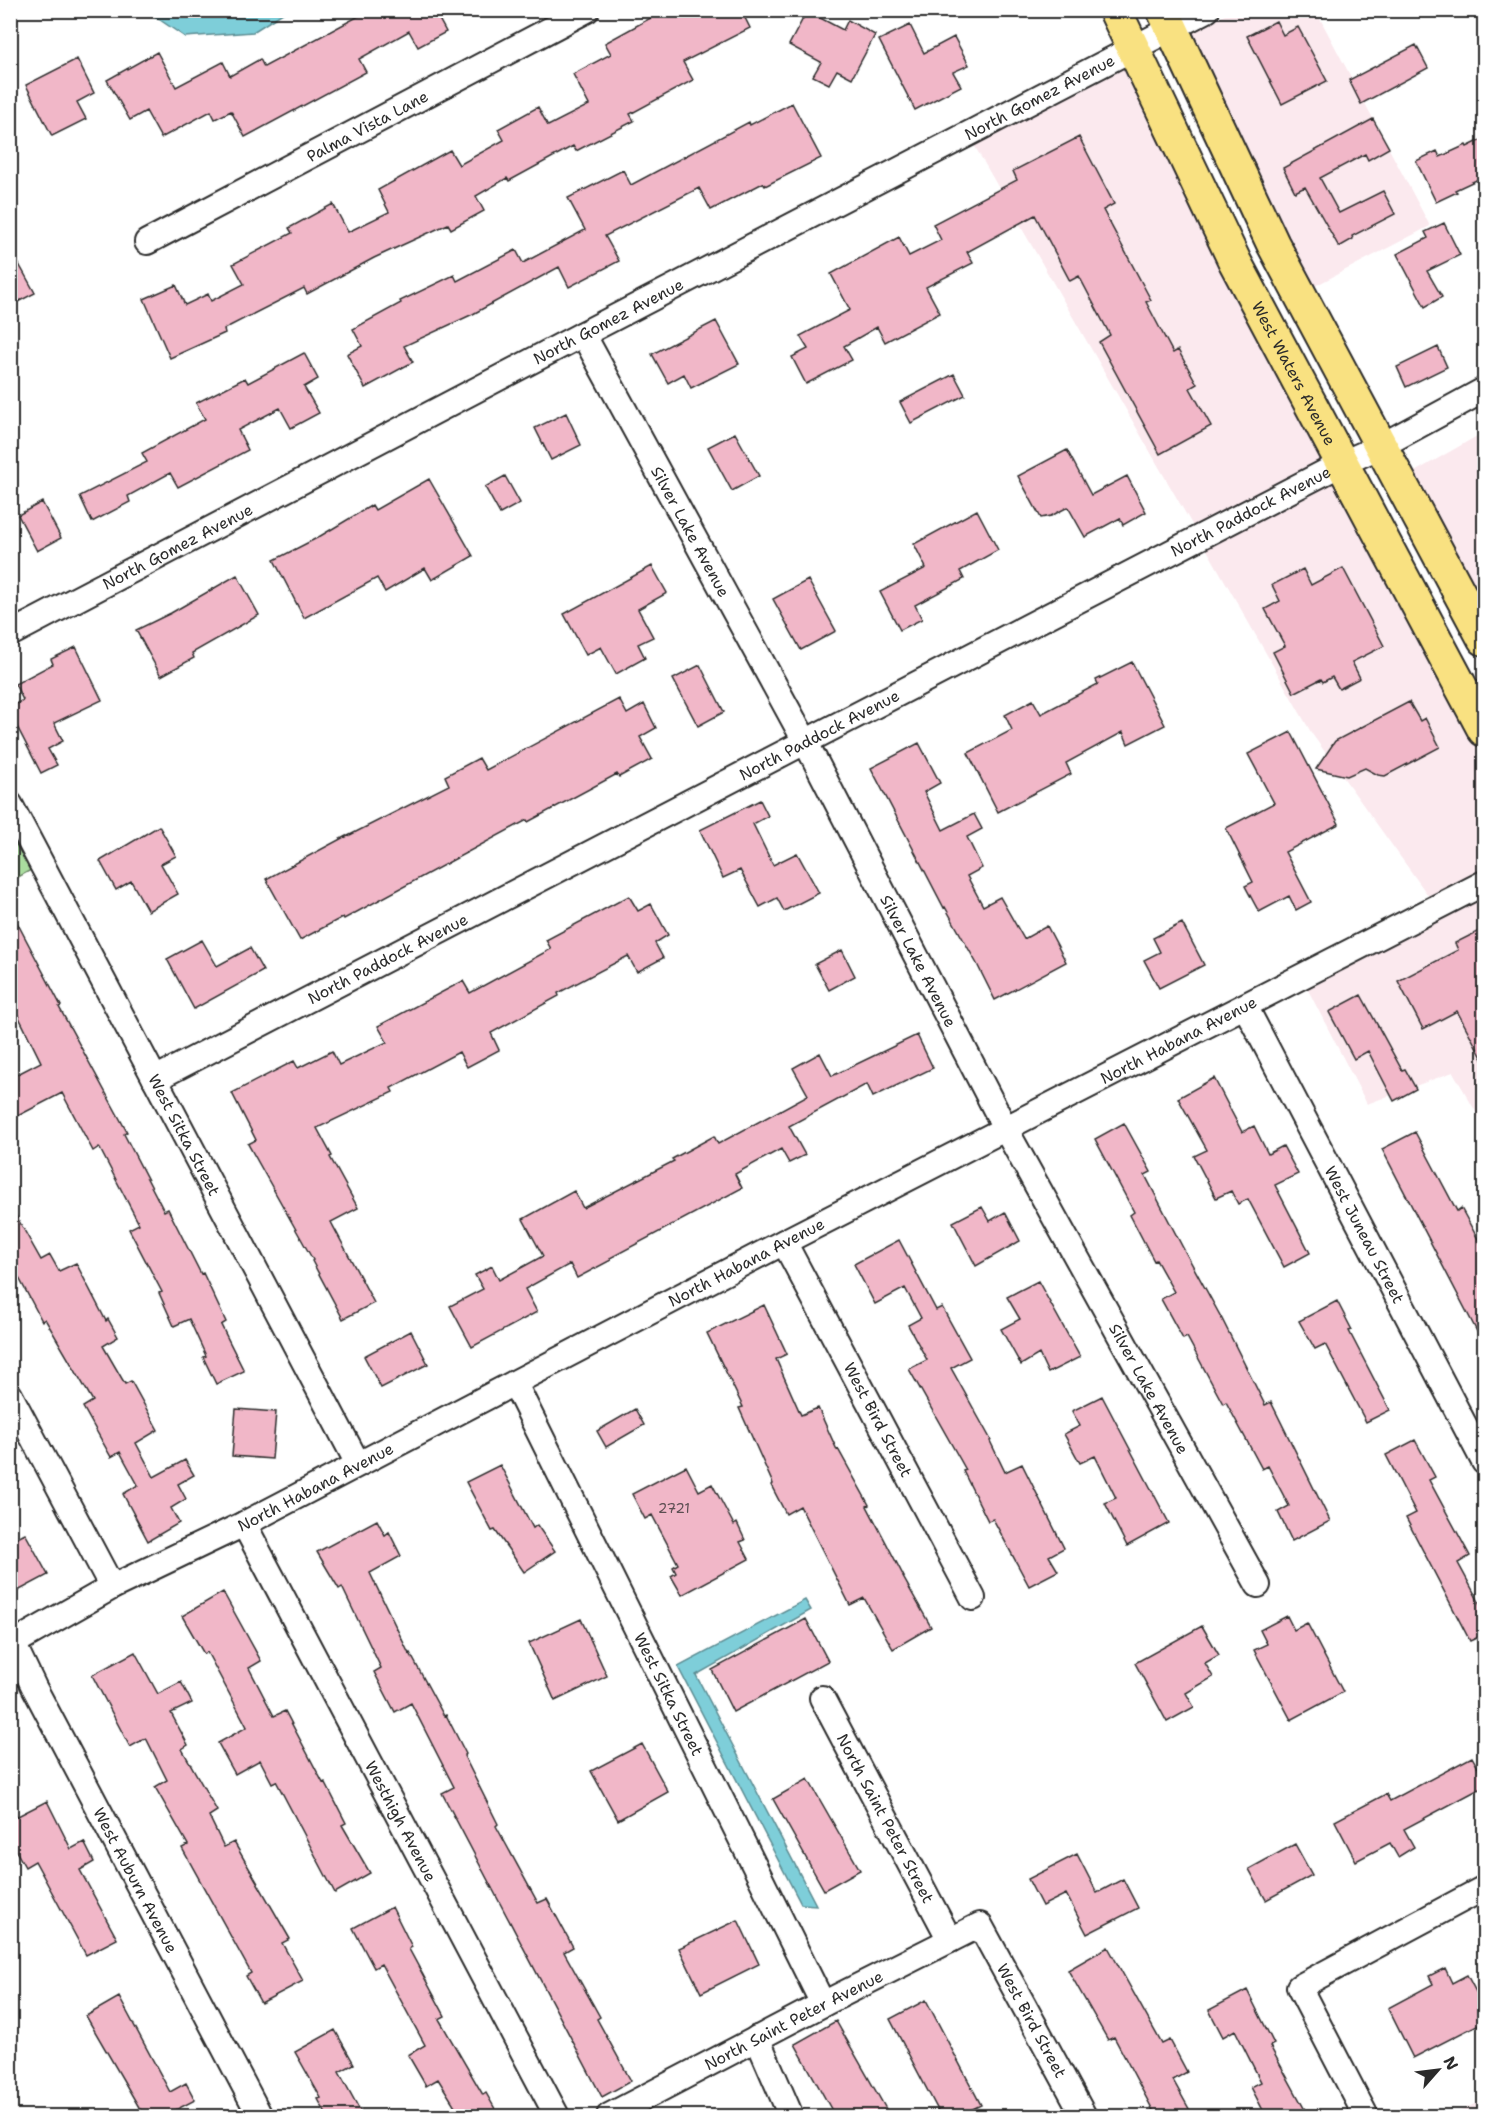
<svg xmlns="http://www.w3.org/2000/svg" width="1495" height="2127" font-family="'Shantell Sans',sans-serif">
	<rect width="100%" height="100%" fill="#fff"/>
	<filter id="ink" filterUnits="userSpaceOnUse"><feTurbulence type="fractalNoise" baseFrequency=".0167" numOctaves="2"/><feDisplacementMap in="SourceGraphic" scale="12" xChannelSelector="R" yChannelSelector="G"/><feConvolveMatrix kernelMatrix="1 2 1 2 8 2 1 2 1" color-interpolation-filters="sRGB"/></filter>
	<g filter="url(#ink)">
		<path fill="#fbe9ee" d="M 1233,11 L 1316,11 L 1430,226 L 1311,288 L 1188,33 Z
			M 1127,67 L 1326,459 L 1194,528 L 974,145 Z
			M 1484,432 L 1484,611 L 1411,474 Z
			M 1336,480 L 1484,759 L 1484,870 L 1430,898 L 1312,734 L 1206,548 Z
			M 1484,896 L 1484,1126 L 1453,1072 L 1367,1104 L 1307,988 Z
			M 1484,2099 L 1484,2116 L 1451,2116 Z"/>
		<path fill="#aadd9f" stroke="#6a8465" stroke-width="1.5" d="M 11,832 L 31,870 L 11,881 L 10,881 Z"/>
		<path fill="#7eced9" stroke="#5d8d93" stroke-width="1.5" d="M 147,11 L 286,11 L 253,32 L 185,37 Z
			M 805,1600 L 811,1610 L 696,1675 L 816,1905 L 801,1904 L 678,1667 Z"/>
		<path fill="#f1b7c8" stroke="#2b2b2b" stroke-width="1.5" d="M 370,10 L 434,10 L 446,32 L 418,47 L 409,31 L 359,59 L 366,72 L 245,137 L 231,111 L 215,119 L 211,111 L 161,138 L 146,111 L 130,120 L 107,80 L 157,52 L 176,87 L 223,62 L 230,76 L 260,59 L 264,67 Z
			M 665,10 L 741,10 L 750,28 L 683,62 L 693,80 L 630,114 L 634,121 L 576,151 L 573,146 L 509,181 L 507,178 L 476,196 L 484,211 L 451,229 L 448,224 L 374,258 L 307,294 L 304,288 L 224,329 L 225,333 L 170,358 L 144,299 L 176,285 L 185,305 L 208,294 L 211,301 L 244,284 L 233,264 L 292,233 L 289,228 L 333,204 L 348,232 L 389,212 L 378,190 L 450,150 L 459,165 L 504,140 L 498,129 L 538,107 L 548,126 L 589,105 L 573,74 L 611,54 L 605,43 Z
			M 807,11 L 843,30 L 848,20 L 875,35 L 852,78 L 837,70 L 829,84 L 813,76 L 821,62 L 789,45 Z
			M 1276,21 L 1283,35 L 1298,27 L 1327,81 L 1282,104 L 1247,36 Z
			M 910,25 L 924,53 L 954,37 L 969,65 L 953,72 L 961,86 L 915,110 L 879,40 Z
			M 1416,45 L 1428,68 L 1361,104 L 1349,80 Z
			M 77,59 L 94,93 L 77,102 L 86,119 L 52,136 L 26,85 Z
			M 792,103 L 821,158 L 765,186 L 763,183 L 711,210 L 699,188 L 605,236 L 619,261 L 569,287 L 559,267 L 473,314 L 404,346 L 413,362 L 365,388 L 347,354 L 362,346 L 353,329 L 401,303 L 400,301 L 454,275 L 457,281 L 516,250 L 523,263 L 585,230 L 568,198 L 623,170 L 631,185 L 749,122 L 750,125 Z
			M 1373,119 L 1389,148 L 1368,160 L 1365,154 L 1320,178 L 1339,213 L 1383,191 L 1395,214 L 1352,236 L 1353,239 L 1339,247 L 1305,187 L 1295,192 L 1283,168 Z
			M 1079,137 L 1114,204 L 1103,210 L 1151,300 L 1146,302 L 1173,353 L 1178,350 L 1197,384 L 1190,388 L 1211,426 L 1160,454 L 1099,342 L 1110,335 L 1079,276 L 1070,281 L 1035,215 L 967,252 L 973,263 L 926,287 L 940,313 L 885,342 L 877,327 L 844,346 L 852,360 L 806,384 L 792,357 L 808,349 L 800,336 L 850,310 L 831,274 L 899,237 L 909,256 L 941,240 L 933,224 L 1017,180 L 1013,171 Z
			M 1485,138 L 1485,176 L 1455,190 L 1457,192 L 1436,202 L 1416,161 L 1437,151 L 1440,157 L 1466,145 L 1467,147 Z
			M 1444,223 L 1460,255 L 1427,271 L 1442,297 L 1425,307 L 1397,254 L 1428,238 L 1425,232 Z
			M 10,248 L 35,293 L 10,306 Z
			M 716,321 L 739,364 L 691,388 L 684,374 L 668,383 L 652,354 Z
			M 1438,347 L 1447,367 L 1406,387 L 1397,367 Z
			M 304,353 L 318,379 L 304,387 L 319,413 L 291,428 L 280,408 L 238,430 L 248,450 L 178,487 L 170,473 L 128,496 L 130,502 L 92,522 L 80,496 L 147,462 L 142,453 L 205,419 L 196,403 L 245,378 L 248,383 Z
			M 954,374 L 965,395 L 911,423 L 900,402 Z
			M 566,413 L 581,445 L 551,460 L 535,428 Z
			M 735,433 L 759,476 L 732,491 L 708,447 Z
			M 1067,450 L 1091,495 L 1127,476 L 1146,512 L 1123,525 L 1120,518 L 1085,537 L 1068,507 L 1051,516 L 1041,518 L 1018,476 Z
			M 505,476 L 520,503 L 500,514 L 485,487 Z
			M 429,479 L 473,556 L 432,580 L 425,568 L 385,592 L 377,578 L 304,618 L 274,560 L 317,538 L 372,505 L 375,510 Z
			M 42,502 L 61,538 L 37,551 L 18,515 Z
			M 977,510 L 998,550 L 960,571 L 964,579 L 915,605 L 922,619 L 900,630 L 880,592 L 926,568 L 914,544 Z
			M 652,566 L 667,593 L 638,609 L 653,637 L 638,644 L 645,658 L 616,674 L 601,647 L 586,655 L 564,614 Z
			M 1343,568 L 1384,646 L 1352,662 L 1360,678 L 1339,689 L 1332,677 L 1323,682 L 1321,679 L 1294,693 L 1273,652 L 1285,646 L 1265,609 L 1280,601 L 1272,585 L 1303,569 L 1311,585 Z
			M 237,575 L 259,615 L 192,653 L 194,658 L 161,676 L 136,630 L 171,613 Z
			M 808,580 L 836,631 L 801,650 L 773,599 Z
			M 76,647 L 102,700 L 54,723 L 63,741 L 48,749 L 57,765 L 41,773 L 10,713 L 10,707 L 23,700 L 15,684 L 53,664 L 51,659 Z
			M 1132,662 L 1165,725 L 1128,744 L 1123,732 L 1066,763 L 1071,774 L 998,812 L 968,753 L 1012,730 L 1005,715 L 1033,700 L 1041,714 L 1098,684 L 1096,680 Z
			M 700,665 L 724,712 L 698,726 L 673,679 Z
			M 619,699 L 627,714 L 644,704 L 656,728 L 640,737 L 652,759 L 619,777 L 617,774 L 528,822 L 527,820 L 344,919 L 343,917 L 300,940 L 266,879 L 346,836 L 346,837 L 449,785 L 445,776 L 479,758 L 486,770 Z
			M 1409,702 L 1420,721 L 1425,718 L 1440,747 L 1385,776 L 1378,775 L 1365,768 L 1347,776 L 1316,769 L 1335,741 Z
			M 1291,732 L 1339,824 L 1285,852 L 1311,902 L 1296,910 L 1289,896 L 1259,912 L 1245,886 L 1253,882 L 1226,828 L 1274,803 L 1248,754 Z
			M 919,743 L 940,783 L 924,792 L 943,830 L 974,814 L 982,829 L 967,837 L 982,868 L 967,876 L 983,906 L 1000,897 L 1024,939 L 1047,926 L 1066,962 L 995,1000 L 977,964 L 945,907 L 944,908 L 871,768 Z
			M 760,800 L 768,816 L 753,824 L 773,865 L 797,853 L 819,893 L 784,911 L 777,898 L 760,907 L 740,870 L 723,878 L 700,830 Z
			M 159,826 L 176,856 L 161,864 L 178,894 L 148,911 L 131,881 L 116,890 L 100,861 Z
			M 629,896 L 638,911 L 651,904 L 668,935 L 655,943 L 663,958 L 637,972 L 628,956 L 558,993 L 559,996 L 491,1033 L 499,1050 L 467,1067 L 459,1052 L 391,1088 L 393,1092 L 317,1128 L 332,1156 L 330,1157 L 358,1208 L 331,1222 L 374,1303 L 343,1319 L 312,1261 L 313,1260 L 248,1144 L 256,1140 L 232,1093 L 294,1061 L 298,1068 L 332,1051 L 339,1065 L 387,1042 L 378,1026 L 463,981 L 470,993 L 551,949 L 546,940 Z
			M 10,909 L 61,1006 L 59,1007 L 127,1132 L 124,1134 L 164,1211 L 168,1209 L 201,1274 L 203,1273 L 226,1322 L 221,1325 L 244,1371 L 216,1384 L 203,1357 L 206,1356 L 189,1319 L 174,1326 L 159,1293 L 162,1292 L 129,1229 L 139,1224 L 99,1147 L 93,1151 L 62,1093 L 10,1120 L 10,1078 L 41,1062 L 10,999 Z
			M 1182,923 L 1204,965 L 1159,988 L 1144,960 L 1160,952 L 1153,938 Z
			M 1485,928 L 1485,1063 L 1457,1011 L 1423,1029 L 1398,981 L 1458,950 L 1455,943 Z
			M 202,940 L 217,966 L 250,948 L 263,971 L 194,1009 L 167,959 Z
			M 842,950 L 855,976 L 829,990 L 815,964 Z
			M 1361,995 L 1402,1070 L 1405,1069 L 1416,1089 L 1394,1101 L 1368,1051 L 1354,1059 L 1329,1012 Z
			M 917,1035 L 933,1068 L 873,1097 L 867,1084 L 789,1126 L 805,1155 L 789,1163 L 781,1149 L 735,1174 L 742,1188 L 610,1258 L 611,1260 L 577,1278 L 570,1264 L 525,1289 L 537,1312 L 472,1347 L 450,1306 L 483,1289 L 475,1275 L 492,1266 L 499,1280 L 543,1256 L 523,1219 L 574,1191 L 583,1208 L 674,1161 L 672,1159 L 714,1136 L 718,1144 L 808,1095 L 793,1068 L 820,1053 L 832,1076 Z
			M 1214,1078 L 1242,1132 L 1254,1126 L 1268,1154 L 1283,1146 L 1298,1174 L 1275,1185 L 1310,1253 L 1284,1267 L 1248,1199 L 1238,1204 L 1231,1191 L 1216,1198 L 1194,1156 L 1207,1150 L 1178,1098 Z
			M 1124,1123 L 1151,1172 L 1145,1175 L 1182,1246 L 1222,1319 L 1265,1405 L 1271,1402 L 1330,1521 L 1292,1541 L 1278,1512 L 1289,1506 L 1268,1466 L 1262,1469 L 1226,1402 L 1223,1404 L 1187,1337 L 1183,1339 L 1161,1299 L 1174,1292 L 1156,1260 L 1154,1261 L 1130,1215 L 1134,1212 L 1095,1139 Z
			M 1415,1132 L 1457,1211 L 1461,1208 L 1485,1252 L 1485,1347 L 1382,1149 Z
			M 10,1205 L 41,1260 L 50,1255 L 59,1271 L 76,1263 L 106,1321 L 108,1319 L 118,1337 L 103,1346 L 125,1384 L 131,1381 L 158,1430 L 136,1443 L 154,1477 L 185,1460 L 194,1475 L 178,1484 L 186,1499 L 171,1508 L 179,1523 L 148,1541 L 123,1494 L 138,1485 L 120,1452 L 111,1457 L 83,1407 L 93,1401 L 45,1319 L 42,1321 L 10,1261 Z
			M 982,1207 L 990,1221 L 1005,1212 L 1020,1241 L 976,1266 L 953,1222 Z
			M 899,1240 L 936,1310 L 942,1307 L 970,1358 L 951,1368 L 991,1440 L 990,1441 L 1005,1472 L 1022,1464 L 1064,1548 L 1049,1556 L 1058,1571 L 1029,1586 L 993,1519 L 988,1521 L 963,1471 L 966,1470 L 909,1369 L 927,1360 L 908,1325 L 921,1318 L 905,1288 L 875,1304 L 854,1264 Z
			M 1038,1281 L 1080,1357 L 1048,1373 L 1039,1354 L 1021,1365 L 1001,1329 L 1020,1319 L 1007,1297 Z
			M 1337,1301 L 1352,1330 L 1349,1331 L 1390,1410 L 1366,1422 L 1325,1344 L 1315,1349 L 1299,1321 Z
			M 764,1305 L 787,1354 L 776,1359 L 801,1415 L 818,1408 L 837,1450 L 838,1449 L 869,1505 L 867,1506 L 904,1577 L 903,1577 L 931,1627 L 893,1649 L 864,1598 L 850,1605 L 800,1506 L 786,1514 L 771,1485 L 773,1484 L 739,1408 L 743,1407 L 707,1333 Z
			M 411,1331 L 428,1364 L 381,1388 L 364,1356 Z
			M 1102,1396 L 1169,1523 L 1127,1546 L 1105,1503 L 1116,1498 L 1095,1456 L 1080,1463 L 1064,1434 L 1080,1426 L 1072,1411 Z
			M 236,1409 L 276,1412 L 272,1459 L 232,1456 Z
			M 635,1409 L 644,1425 L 606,1447 L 597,1431 Z
			M 1415,1440 L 1435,1477 L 1429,1480 L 1470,1556 L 1458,1563 L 1485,1613 L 1485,1634 L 1470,1641 L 1406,1518 L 1416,1513 L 1386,1455 Z
			M 500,1465 L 533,1528 L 537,1525 L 555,1551 L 524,1572 L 495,1530 L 492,1531 L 466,1482 Z
			M 686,1466 L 699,1491 L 712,1484 L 734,1525 L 737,1523 L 745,1540 L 740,1542 L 749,1559 L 682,1595 L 671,1576 L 676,1573 L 673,1567 L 678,1564 L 652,1515 L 645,1519 L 632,1494 Z
			M 377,1520 L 385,1535 L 389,1532 L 401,1556 L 370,1573 L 409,1654 L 410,1653 L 444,1716 L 446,1715 L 466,1754 L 464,1756 L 498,1824 L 496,1826 L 538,1903 L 547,1899 L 573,1947 L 564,1952 L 600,2017 L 597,2019 L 631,2081 L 602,2097 L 442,1793 L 454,1787 L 411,1703 L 395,1712 L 374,1672 L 381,1668 L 342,1587 L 339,1589 L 317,1552 Z
			M 25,1533 L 48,1575 L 16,1592 L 10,1582 L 10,1541 Z
			M 223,1592 L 261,1661 L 249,1668 L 274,1716 L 285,1711 L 323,1783 L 325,1782 L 346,1823 L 342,1825 L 370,1873 L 335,1893 L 276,1781 L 272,1783 L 260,1760 L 235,1774 L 218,1743 L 247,1727 L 207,1652 L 204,1654 L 182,1616 Z
			M 1287,1616 L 1294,1630 L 1307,1623 L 1343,1692 L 1291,1720 L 1254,1650 L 1267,1644 L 1260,1630 Z
			M 581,1619 L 607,1676 L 555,1701 L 529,1643 Z
			M 806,1619 L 828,1661 L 733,1712 L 712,1670 Z
			M 1202,1626 L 1219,1655 L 1205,1663 L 1213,1677 L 1186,1693 L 1194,1707 L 1167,1722 L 1135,1663 Z
			M 135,1652 L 158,1694 L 181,1682 L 192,1703 L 171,1713 L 188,1745 L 182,1749 L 217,1811 L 209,1816 L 224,1847 L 234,1842 L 290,1939 L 282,1943 L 303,1981 L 261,2003 L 246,1976 L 251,1973 L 182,1848 L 188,1845 L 155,1787 L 167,1780 L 146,1738 L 130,1747 L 92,1675 Z
			M 642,1744 L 668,1792 L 618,1820 L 591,1771 Z
			M 1472,1757 L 1485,1780 L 1485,1786 L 1404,1829 L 1414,1847 L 1398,1857 L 1390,1843 L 1356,1861 L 1335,1821 L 1386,1794 L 1390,1801 Z
			M 808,1779 L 860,1870 L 824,1890 L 773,1799 Z
			M 47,1801 L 71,1849 L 84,1842 L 94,1862 L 80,1870 L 117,1939 L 86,1955 L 35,1861 L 25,1867 L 10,1840 L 10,1820 Z
			M 1295,1844 L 1312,1875 L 1266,1900 L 1249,1869 Z
			M 1077,1854 L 1097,1893 L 1123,1879 L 1138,1908 L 1087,1934 L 1066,1894 L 1042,1906 L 1028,1879 Z
			M 392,1907 L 412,1947 L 409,1949 L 445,2016 L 439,2019 L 483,2095 L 486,2093 L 499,2116 L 461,2116 L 438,2079 L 426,2086 L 408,2055 L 425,2045 L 381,1964 L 374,1968 L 353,1928 Z
			M 738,1920 L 759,1964 L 701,1993 L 679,1948 Z
			M 1108,1947 L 1162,2044 L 1170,2040 L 1187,2072 L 1173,2080 L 1193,2116 L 1156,2116 L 1114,2037 L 1108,2040 L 1068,1970 Z
			M 1445,1968 L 1452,1983 L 1467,1975 L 1485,2009 L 1485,2021 L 1413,2058 L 1388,2008 L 1433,1984 L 1429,1976 Z
			M 1247,1990 L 1274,2044 L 1270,2046 L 1305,2110 L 1293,2116 L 1266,2116 L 1251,2087 L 1261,2082 L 1235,2030 L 1223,2037 L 1209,2010 Z
			M 119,1997 L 170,2092 L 186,2083 L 195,2100 L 164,2116 L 144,2116 L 86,2016 Z
			M 926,2000 L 981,2105 L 958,2116 L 941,2116 L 890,2019 Z
			M 836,2021 L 890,2116 L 835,2116 L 795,2044 Z
			M 335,2030 L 354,2064 L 339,2072 L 363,2116 L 327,2116 L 318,2099 L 321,2098 L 295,2052 Z"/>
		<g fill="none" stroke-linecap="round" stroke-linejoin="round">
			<g stroke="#2b2b2b" stroke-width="28">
				<g id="minor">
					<path id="s1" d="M 147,242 L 587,10"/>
					<path id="s2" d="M 583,334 L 805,741 L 1005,1128 L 1258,1585"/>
					<path id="s3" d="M 10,634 L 583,334 L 1207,10"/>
					<path id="s4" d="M 10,804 L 358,1464"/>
					<path id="s5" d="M 1245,1006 L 1484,1462"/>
					<path id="s6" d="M 155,1079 L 1343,463 L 1381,446 L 1484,390"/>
					<path id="s7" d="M 784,1242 L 973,1598"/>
					<path id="s8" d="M 515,1384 L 823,2004"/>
					<path d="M 10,1395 L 112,1587"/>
					<path id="s9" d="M 244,1524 L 557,2116"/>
					<path id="s10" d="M 13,1643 L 34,1687 L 260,2116"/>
					<path id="s11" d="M 10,1645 L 112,1587 L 244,1524 L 784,1242 L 1484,883"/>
					<path id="s12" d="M 822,1698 L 950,1940"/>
					<path d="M 757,2038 L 791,2116"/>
					<path id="s13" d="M 609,2116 L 823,2004 L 980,1925 L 1084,2116"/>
					<path d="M 1366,2116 L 1299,1987 L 1484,1888"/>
				</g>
			</g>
			<g stroke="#2b2b2b" stroke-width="36">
				<g id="major">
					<path id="s14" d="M 1115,10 L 1235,262 L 1484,730"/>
					<path d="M 1163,10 L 1273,244 L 1484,639"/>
				</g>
			</g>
			<use href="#minor" stroke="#fff" stroke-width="24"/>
			<use href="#major" stroke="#f9e181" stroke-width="32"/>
		</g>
	</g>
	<g text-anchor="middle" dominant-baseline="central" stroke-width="4.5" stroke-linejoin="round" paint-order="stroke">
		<g font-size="14" fill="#5c4e52">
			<text x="674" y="1508">2721</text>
		</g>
		<g font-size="16" fill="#2b2b2b" stroke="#fff">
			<text stroke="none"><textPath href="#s3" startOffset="1161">North Gomez Avenue</textPath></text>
			<text stroke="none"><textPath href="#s1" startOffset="249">Palma Vista Lane</textPath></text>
			<text stroke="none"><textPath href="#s3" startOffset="675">North Gomez Avenue</textPath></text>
			<text stroke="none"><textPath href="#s14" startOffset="405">West Waters Avenue</textPath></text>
			<text stroke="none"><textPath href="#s6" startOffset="1234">North Paddock Avenue</textPath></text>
			<text stroke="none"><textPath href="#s2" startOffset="225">Silver Lake Avenue</textPath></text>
			<text stroke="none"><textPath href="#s3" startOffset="189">North Gomez Avenue</textPath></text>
			<text stroke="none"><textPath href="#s6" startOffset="748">North Paddock Avenue</textPath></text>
			<text stroke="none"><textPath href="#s6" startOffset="262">North Paddock Avenue</textPath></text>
			<text stroke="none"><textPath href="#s2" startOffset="711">Silver Lake Avenue</textPath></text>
			<text stroke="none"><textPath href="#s11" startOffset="1316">North Habana Avenue</textPath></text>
			<text stroke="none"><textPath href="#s4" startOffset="374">West Sitka Street</textPath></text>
			<text stroke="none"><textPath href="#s5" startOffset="258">West Juneau Street</textPath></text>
			<text stroke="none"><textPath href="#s11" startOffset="830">North Habana Avenue</textPath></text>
			<text stroke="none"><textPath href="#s2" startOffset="1197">Silver Lake Avenue</textPath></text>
			<text stroke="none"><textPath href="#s7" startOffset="201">West Bird Street</textPath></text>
			<text stroke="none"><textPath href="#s11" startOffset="344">North Habana Avenue</textPath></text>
			<text stroke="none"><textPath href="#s8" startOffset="346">West Sitka Street</textPath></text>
			<text stroke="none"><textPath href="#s12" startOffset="136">North Saint Peter Street</textPath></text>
			<text stroke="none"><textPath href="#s9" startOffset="336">Westhigh Avenue</textPath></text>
			<text stroke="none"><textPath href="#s10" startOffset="267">West Auburn Avenue</textPath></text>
			<text stroke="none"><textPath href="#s13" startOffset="208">North Saint Peter Avenue</textPath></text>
			<text stroke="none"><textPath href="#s13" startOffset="526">West Bird Street</textPath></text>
		</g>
	</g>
	<rect width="1495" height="2127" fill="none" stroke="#fff" stroke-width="36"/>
	<rect x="18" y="18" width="1459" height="2091" fill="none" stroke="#2b2b2b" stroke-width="2" filter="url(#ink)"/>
	<g transform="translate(1438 2070) rotate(62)" stroke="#ffffff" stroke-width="4.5" paint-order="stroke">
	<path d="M0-4.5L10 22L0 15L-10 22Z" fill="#2b2b2b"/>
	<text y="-9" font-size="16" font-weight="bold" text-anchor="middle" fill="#2b2b2b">N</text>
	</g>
</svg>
